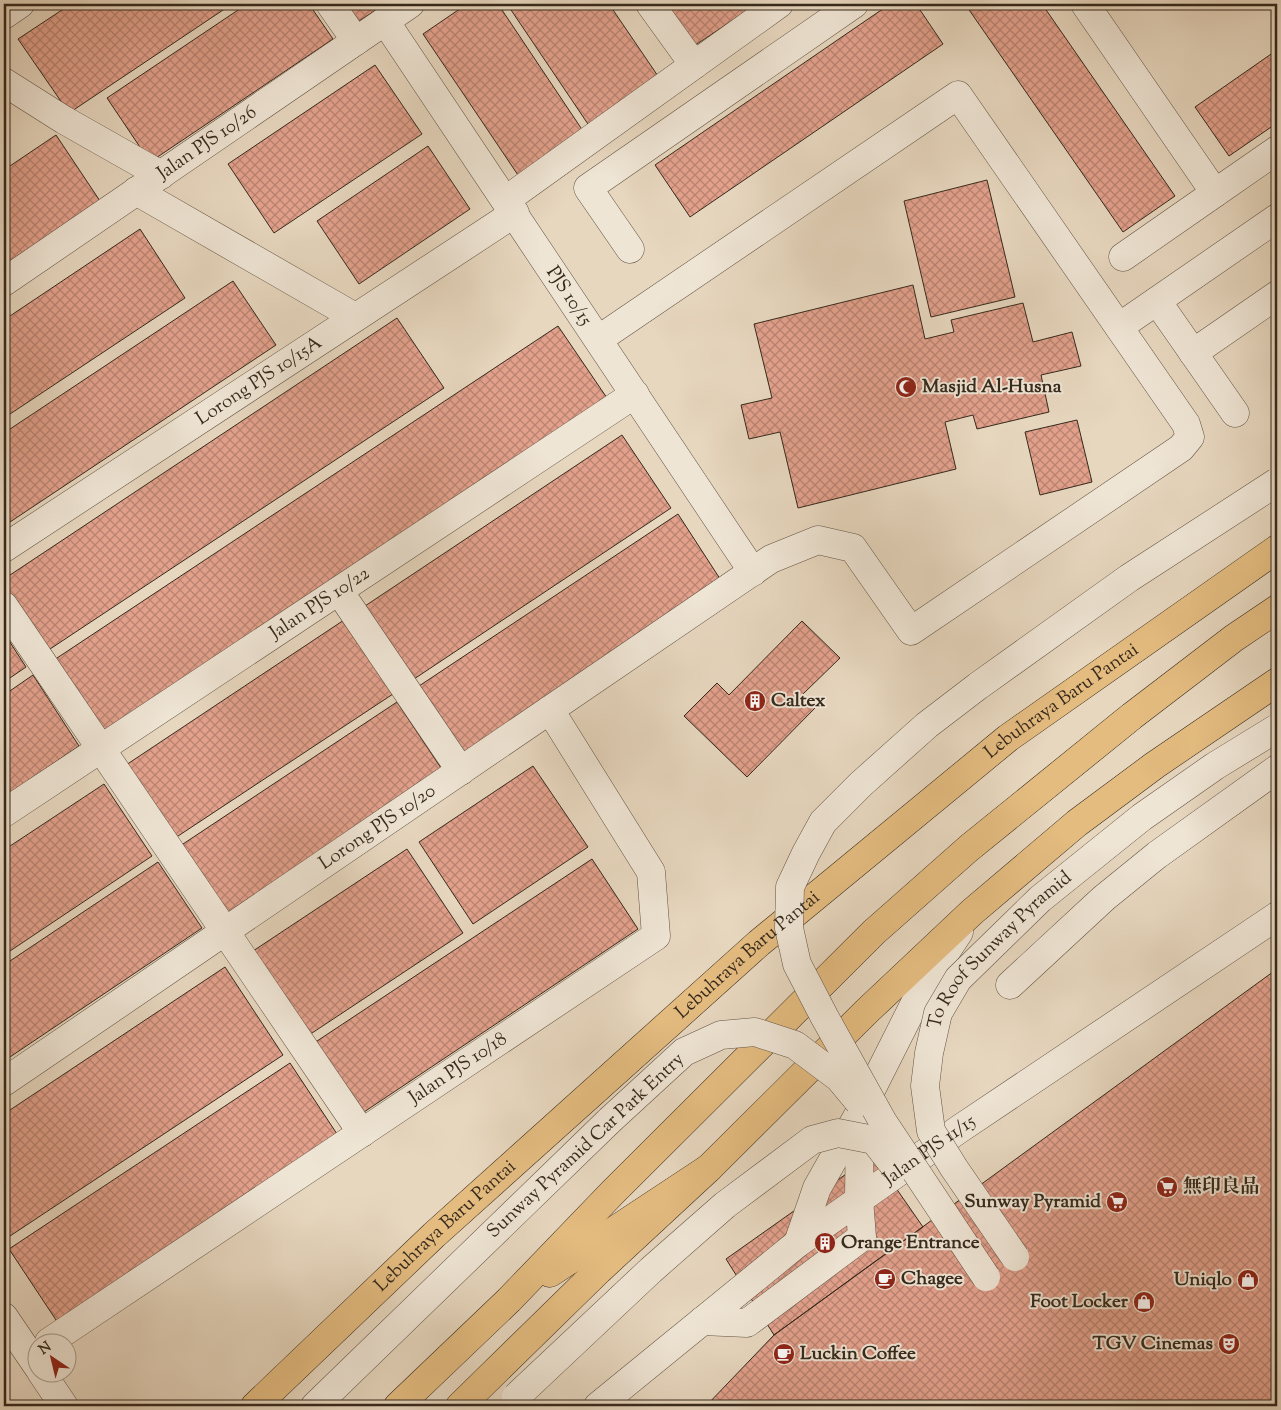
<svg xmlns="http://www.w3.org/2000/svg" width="1281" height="1410" font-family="'Sorts Mill Goudy','Noto Serif SC',serif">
	<defs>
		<pattern id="building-cross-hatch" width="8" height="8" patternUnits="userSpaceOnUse" patternTransform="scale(1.25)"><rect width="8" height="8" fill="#e3a18c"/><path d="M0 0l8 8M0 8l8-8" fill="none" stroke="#b98372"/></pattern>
	</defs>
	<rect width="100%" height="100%" fill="#e7d7bf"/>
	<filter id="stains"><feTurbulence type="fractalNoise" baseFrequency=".004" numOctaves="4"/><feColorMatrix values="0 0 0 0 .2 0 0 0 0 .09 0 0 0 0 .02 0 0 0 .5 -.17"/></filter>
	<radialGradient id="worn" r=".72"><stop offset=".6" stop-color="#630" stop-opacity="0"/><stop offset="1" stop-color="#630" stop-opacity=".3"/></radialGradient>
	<path fill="url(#building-cross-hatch)" stroke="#35291c" d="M 71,4 L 232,4 L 69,113 L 18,39 Z
		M 247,4 L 309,4 L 333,39 L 150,162 L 107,98 Z
		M 339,4 L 385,4 L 353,25 Z
		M 467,4 L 498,4 L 585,134 L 520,178 L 423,34 Z
		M 507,4 L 609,4 L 662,82 L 592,130 Z
		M 666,4 L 757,4 L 694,46 Z
		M 890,4 L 916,4 L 943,44 L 690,217 L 655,165 Z
		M 965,4 L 1042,4 L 1175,196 L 1123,232 Z
		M 1277,50 L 1277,123 L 1229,156 L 1195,107 Z
		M 375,65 L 422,134 L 274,233 L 228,164 Z
		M 56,135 L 100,201 L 4,265 L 4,170 Z
		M 428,146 L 470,209 L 359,284 L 317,221 Z
		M 987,180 L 1015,297 L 931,317 L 904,201 Z
		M 140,229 L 185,298 L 4,418 L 4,320 Z
		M 233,281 L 276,345 L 4,526 L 4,433 Z
		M 913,285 L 925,339 L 954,332 L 951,320 L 1023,303 L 1033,342 L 1072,332 L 1081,366 L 1041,375 L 1049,412 L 977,429 L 973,415 L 945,422 L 956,469 L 798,508 L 780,432 L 749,439 L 741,405 L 772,398 L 754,324 Z
		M 397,318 L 444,388 L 47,651 L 4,586 L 4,579 Z
		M 558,326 L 607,398 L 102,734 L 54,660 Z
		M 1077,420 L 1092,482 L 1040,495 L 1025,432 Z
		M 622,435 L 671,508 L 408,683 L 359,610 Z
		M 678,514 L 724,585 L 460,760 L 413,690 Z
		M 344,620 L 393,694 L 172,840 L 123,767 Z
		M 802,621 L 840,658 L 803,694 L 816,707 L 747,777 L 684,716 L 717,683 L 729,695 Z
		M 4,633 L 26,667 L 4,682 Z
		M 33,675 L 79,746 L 4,797 L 4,695 Z
		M 397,702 L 443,771 L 223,916 L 177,848 Z
		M 533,766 L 588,847 L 473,924 L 419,842 Z
		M 104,784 L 152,856 L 4,955 L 4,850 Z
		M 407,849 L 463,933 L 303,1039 L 247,955 Z
		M 592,859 L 638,929 L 355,1118 L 308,1047 Z
		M 158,862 L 202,928 L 4,1061 L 4,965 Z
		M 225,967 L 283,1055 L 4,1240 L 4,1114 Z
		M 1277,969 L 1277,1406 L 706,1406 L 774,1335 Z
		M 290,1063 L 339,1137 L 58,1323 L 9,1249 Z
		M 873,1155 L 923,1227 L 774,1335 L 726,1259 Z"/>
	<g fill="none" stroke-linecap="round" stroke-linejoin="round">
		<g stroke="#625445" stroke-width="29">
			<g id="minor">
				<path d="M 330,4 L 356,41"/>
				<path d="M 650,4 L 694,65"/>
				<path d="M 1085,4 L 1215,193 L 1277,150"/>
				<path d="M 4,15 L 20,4"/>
				<path id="s1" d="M 385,21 L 753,572"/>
				<path d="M 4,82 L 64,120 L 161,175"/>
				<path d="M 136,191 L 355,317"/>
				<path d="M 506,200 L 779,4"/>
				<path d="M 630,249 L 588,188 L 854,4"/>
				<path d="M 1123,257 L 1215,193"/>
				<path id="s2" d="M 4,282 L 410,4"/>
				<path d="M 1157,301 L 1235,413"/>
				<path d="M 1119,327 L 1277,218"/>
				<path d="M 1193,353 L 1277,295"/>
				<path id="s3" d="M 4,548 L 515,213"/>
				<path d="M 339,591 L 461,771"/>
				<path d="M 4,606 L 362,1133"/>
				<path id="s4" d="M 4,813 L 635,394"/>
				<path d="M 1010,985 L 1104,898 L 1157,855 L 1277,769"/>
				<path id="s5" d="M 4,1082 L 771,559 L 818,540 L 853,548 L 911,631 L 1181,448 L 1190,437 L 1186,424 L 958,95 L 599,339"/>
				<path d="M 798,1243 L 817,1188 L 860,1112 L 924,985 L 959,932"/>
				<path d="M 4,1317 L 38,1367"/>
				<path d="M 702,1321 L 747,1323 L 862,1237 L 859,1199 L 860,1116"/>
				<path id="s6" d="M 49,1342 L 656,936 L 651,872 L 550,710"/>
				<path d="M 41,1372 L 64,1406"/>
				<path d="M 315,1406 L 610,1120"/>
				<path id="s7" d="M 598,1406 L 798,1243 L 958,1130 L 1277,916"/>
			</g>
		</g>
		<g stroke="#35291c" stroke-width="29">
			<path id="major" d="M 460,1406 L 599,1270 L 709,1168 L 867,1011 L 972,912 L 1077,823 L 1155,765 L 1277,682"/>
		</g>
		<g stroke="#35291c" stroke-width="29">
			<g id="highway">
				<path d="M 550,1273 L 709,1168"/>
				<path id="s8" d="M 255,1406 L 434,1235 L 759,943 L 1008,738 L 1277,549"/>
				<path d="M 398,1406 L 509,1300 L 613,1192 L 874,932 L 969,848 L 1132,716 L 1234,638 L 1277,609"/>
			</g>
		</g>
		<use href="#minor" stroke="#efe5d5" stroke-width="28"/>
		<use href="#major" stroke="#e4bc80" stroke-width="28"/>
		<use href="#highway" stroke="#e4bc80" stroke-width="28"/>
		<g stroke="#625445" stroke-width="29" stroke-linecap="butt">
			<g id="minor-bridge">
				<path d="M 610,1120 L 684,1052 L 721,1035 L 755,1032 L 795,1045 L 839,1078 L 859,1102"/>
				<path id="s9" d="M 1015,1257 L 954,1168 L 931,1131 L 925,1086 L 929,1053 L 938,1013 L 958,979 L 1040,899 L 1142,817 L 1215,766 L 1277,728"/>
				<path d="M 986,1277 L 883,1122 L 824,1016 L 797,964 L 789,928 L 790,887 L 806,853 L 823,822 L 861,784 L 927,725 L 978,686 L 1129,578 L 1277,482"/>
				<path d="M 516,1397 L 651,1270 L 725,1205 L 812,1140 L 838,1133 L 874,1140 L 896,1168"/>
			</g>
		</g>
		<use href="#minor-bridge" stroke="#efe5d5" stroke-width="28"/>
	</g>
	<defs>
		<g id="mosque-disc" transform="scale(1.125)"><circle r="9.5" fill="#8f2418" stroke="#efe5d5"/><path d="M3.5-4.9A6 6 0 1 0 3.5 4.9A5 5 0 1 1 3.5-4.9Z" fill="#fff"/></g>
		<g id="building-disc" transform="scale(1.125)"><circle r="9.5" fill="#8f2418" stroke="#efe5d5"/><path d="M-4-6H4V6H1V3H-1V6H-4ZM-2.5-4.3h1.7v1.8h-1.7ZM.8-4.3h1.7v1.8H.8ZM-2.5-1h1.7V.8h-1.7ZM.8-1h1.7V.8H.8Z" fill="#fff"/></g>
		<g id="supermarket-disc" transform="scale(1.125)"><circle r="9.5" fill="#8f2418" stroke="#efe5d5"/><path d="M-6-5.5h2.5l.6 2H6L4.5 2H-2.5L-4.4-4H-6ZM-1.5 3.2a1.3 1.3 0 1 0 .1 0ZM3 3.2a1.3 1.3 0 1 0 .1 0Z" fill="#fff"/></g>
		<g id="cafe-disc" transform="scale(1.125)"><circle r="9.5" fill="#8f2418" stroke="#efe5d5"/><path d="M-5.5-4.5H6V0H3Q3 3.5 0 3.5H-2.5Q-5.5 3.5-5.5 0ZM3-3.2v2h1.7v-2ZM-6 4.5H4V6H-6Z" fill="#fff"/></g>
		<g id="shop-disc" transform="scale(1.125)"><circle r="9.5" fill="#8f2418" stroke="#efe5d5"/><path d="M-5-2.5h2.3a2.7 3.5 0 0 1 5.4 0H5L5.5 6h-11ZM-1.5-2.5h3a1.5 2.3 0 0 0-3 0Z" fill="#fff"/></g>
		<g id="theatre-disc" transform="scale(1.125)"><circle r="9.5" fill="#8f2418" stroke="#efe5d5"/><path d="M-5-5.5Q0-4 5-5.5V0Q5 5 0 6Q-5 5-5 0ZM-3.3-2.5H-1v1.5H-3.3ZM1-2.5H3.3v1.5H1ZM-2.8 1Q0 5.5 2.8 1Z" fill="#fff"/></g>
	</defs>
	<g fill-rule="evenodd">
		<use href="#mosque-disc" x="906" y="387"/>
		<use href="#building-disc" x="755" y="701"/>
		<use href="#supermarket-disc" x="1167" y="1187"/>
		<use href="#supermarket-disc" x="1117" y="1202"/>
		<use href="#building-disc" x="825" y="1243"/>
		<use href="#cafe-disc" x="885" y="1279"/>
		<use href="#shop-disc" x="1248" y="1280"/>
		<use href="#shop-disc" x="1144" y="1302"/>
		<use href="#theatre-disc" x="1229" y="1344"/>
		<use href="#cafe-disc" x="784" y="1354"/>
	</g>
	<g text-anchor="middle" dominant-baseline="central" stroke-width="4" stroke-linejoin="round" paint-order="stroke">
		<g font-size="19" fill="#35291c" stroke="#efe5d5">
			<text stroke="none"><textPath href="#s2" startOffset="246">Jalan PJS 10/26</textPath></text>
			<text stroke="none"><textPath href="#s1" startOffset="331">PJS 10/15</textPath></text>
			<text stroke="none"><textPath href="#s3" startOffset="305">Lorong PJS 10/15A</textPath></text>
			<text stroke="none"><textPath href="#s4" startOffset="379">Jalan PJS 10/22</textPath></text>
			<text stroke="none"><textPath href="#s8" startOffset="1072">Lebuhraya Baru Pantai</textPath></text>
			<text stroke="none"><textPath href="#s5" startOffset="452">Lorong PJS 10/20</textPath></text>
			<text stroke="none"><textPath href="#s9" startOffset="359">To Roof Sunway Pyramid</textPath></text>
			<text stroke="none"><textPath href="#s8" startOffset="668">Lebuhraya Baru Pantai</textPath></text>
			<text stroke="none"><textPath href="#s6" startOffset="492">Jalan PJS 10/18</textPath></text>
			<text transform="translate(586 1146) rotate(-43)">Sunway Pyramid Car Park Entry</text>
			<text stroke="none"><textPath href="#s7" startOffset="419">Jalan PJS 11/15</textPath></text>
			<text stroke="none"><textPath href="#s8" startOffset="262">Lebuhraya Baru Pantai</textPath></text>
		</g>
		<g font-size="19" font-weight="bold" fill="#35291c" stroke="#efe5d5" text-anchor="start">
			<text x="922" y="387">Masjid Al-Husna</text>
			<text x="771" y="701">Caltex</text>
			<text x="1183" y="1187">無印良品</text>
			<text x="1101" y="1202" text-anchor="end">Sunway Pyramid</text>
			<text x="841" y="1243">Orange Entrance</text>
			<text x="901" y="1279">Chagee</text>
			<text x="1232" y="1280" text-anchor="end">Uniqlo</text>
			<text x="1128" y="1302" text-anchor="end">Foot Locker</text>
			<text x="1213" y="1344" text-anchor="end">TGV Cinemas</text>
			<text x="800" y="1354">Luckin Coffee</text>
		</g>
	</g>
	<rect width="1281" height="1410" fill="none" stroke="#e7d7bf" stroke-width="20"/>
	<rect x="5" y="5" width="1271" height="1400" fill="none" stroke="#35291c" stroke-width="2.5"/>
	<rect x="10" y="10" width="1261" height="1390" fill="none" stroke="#35291c"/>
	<g transform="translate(52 1358) rotate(325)"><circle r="24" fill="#efe5d5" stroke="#a59a8b"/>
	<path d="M0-4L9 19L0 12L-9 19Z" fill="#8f2418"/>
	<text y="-8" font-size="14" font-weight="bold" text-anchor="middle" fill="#35291c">N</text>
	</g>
	<rect width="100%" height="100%" filter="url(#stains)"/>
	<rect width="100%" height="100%" fill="url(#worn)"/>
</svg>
